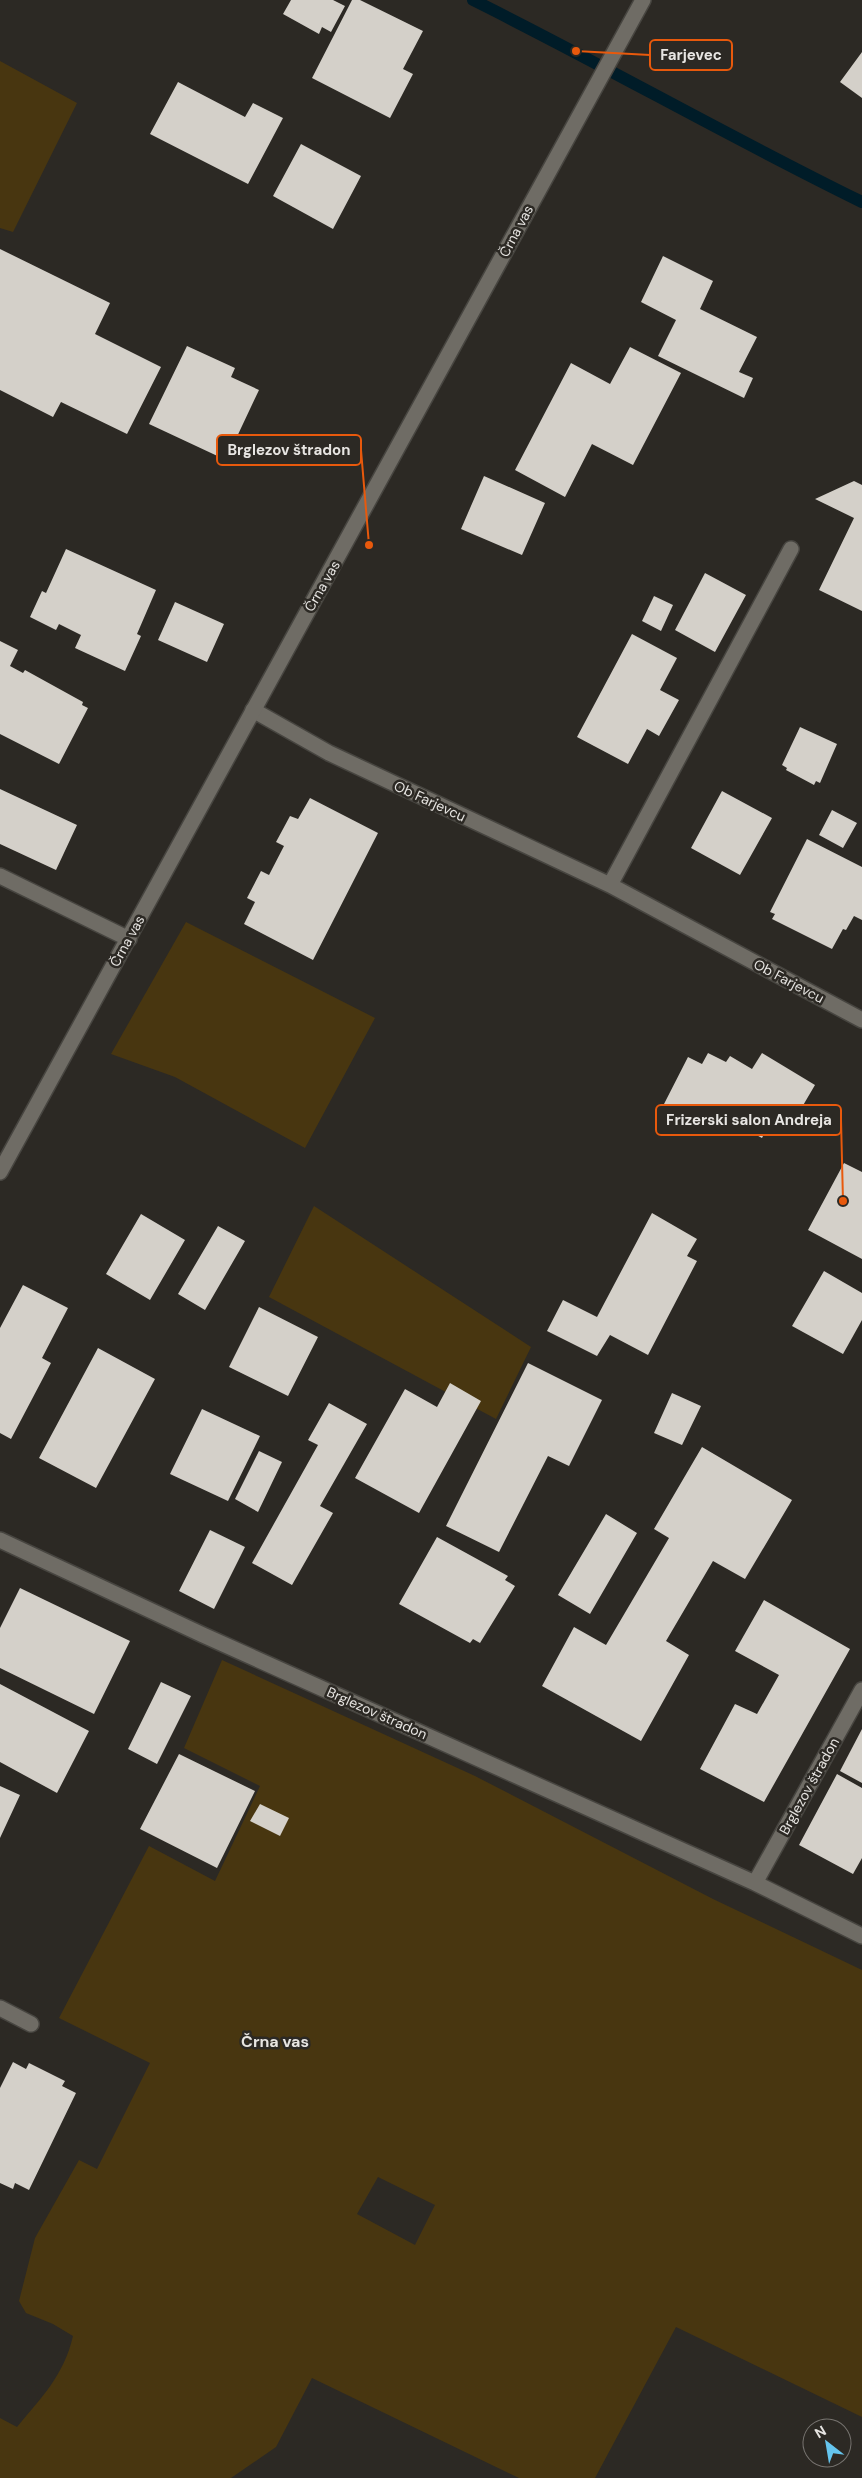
<svg xmlns="http://www.w3.org/2000/svg" width="862" height="2478" font-family="'DM Sans',sans-serif">
	<rect width="100%" height="100%" fill="#2c2924"/>
	<path fill="#483610" fill-rule="evenodd" d="M 0,61 L 77,103 L 13,232 L 0,228 Z
		M 186,922 L 375,1018 L 305,1148 L 175,1077 L 111,1054 Z
		M 314,1206 L 531,1347 L 496,1419 L 269,1297 Z
		M 222,1660 L 475,1776 L 713,1899 L 862,1970 L 862,2417 L 676,2327 L 595,2478 L 519,2478 L 312,2378 L 276,2447 L 231,2478 L 0,2478 L 0,2418 L 17,2427 C 42,2397 64,2375 73,2336 L 53,2324 L 26,2313 L 19,2301 L 35,2238 L 79,2160 L 97,2169 L 150,2063 L 59,2018 L 149,1846 L 215,1881 L 260,1786 L 184,1748 ZM 378,2177 L 435,2205 L 415,2245 L 357,2214 Z"/>
	<g fill="none" stroke-linecap="round" stroke-linejoin="round">
		<path stroke="#001c28" stroke-width="12" d="M 473,0 C 604,65 731,138 862,202"/>
	</g>
	<path fill="#d4d0c9" d="M 291,0 L 333,0 L 345,6 L 331,32 L 322,27 L 319,34 L 283,14 Z
		M 352,0 L 360,0 L 423,31 L 403,69 L 413,74 L 390,118 L 312,78 Z
		M 862,52 L 862,98 L 840,82 Z
		M 178,82 L 245,117 L 253,103 L 283,118 L 248,184 L 150,134 Z
		M 301,144 L 361,176 L 333,229 L 273,196 Z
		M 0,249 L 110,303 L 95,334 L 161,367 L 127,434 L 61,402 L 53,417 L 0,390 Z
		M 663,256 L 713,281 L 700,309 L 757,337 L 739,372 L 753,378 L 744,398 L 658,356 L 676,320 L 641,302 Z
		M 187,346 L 235,368 L 231,377 L 259,390 L 226,460 L 149,424 Z
		M 630,347 L 681,373 L 633,465 L 592,444 L 565,497 L 515,470 L 571,363 L 610,384 Z
		M 484,476 L 545,503 L 522,555 L 461,529 Z
		M 854,481 L 862,485 L 862,611 L 819,590 L 854,518 L 815,499 Z
		M 66,549 L 156,590 L 137,634 L 141,636 L 125,671 L 75,648 L 81,635 L 59,624 L 56,630 L 30,617 L 42,591 L 46,593 Z
		M 705,573 L 746,595 L 715,652 L 675,630 Z
		M 654,596 L 673,605 L 661,631 L 642,621 Z
		M 175,602 L 224,624 L 207,662 L 158,640 Z
		M 632,634 L 677,658 L 660,690 L 679,700 L 659,736 L 647,729 L 628,764 L 577,737 Z
		M 0,641 L 18,650 L 10,666 L 23,673 L 25,670 L 83,702 L 82,705 L 88,708 L 59,764 L 0,734 Z
		M 800,727 L 837,744 L 820,783 L 816,781 L 814,785 L 786,770 L 787,768 L 782,765 Z
		M 0,789 L 77,825 L 56,870 L 0,844 Z
		M 722,791 L 772,818 L 740,875 L 691,848 Z
		M 310,798 L 378,833 L 313,960 L 244,924 L 255,902 L 247,898 L 261,871 L 269,875 L 284,846 L 276,842 L 290,816 L 298,819 Z
		M 832,810 L 857,823 L 843,848 L 819,835 Z
		M 807,839 L 862,867 L 862,920 L 854,916 L 846,930 L 843,929 L 832,949 L 772,919 L 775,914 L 770,912 Z
		M 708,1053 L 726,1062 L 730,1056 L 752,1069 L 762,1053 L 815,1085 L 785,1136 L 768,1126 L 762,1138 L 715,1113 L 709,1127 L 664,1104 L 688,1057 L 702,1064 Z
		M 844,1163 L 862,1172 L 862,1259 L 808,1230 Z
		M 652,1213 L 697,1239 L 687,1256 L 697,1261 L 648,1355 L 610,1335 L 597,1356 L 547,1331 L 563,1300 L 597,1317 Z
		M 141,1214 L 185,1240 L 150,1300 L 106,1274 Z
		M 218,1226 L 245,1241 L 205,1310 L 178,1294 Z
		M 824,1271 L 862,1293 L 862,1320 L 843,1354 L 792,1326 Z
		M 23,1285 L 68,1308 L 42,1358 L 51,1363 L 11,1439 L 0,1433 L 0,1328 Z
		M 259,1307 L 318,1337 L 288,1396 L 229,1367 Z
		M 98,1348 L 155,1379 L 96,1488 L 39,1458 Z
		M 528,1363 L 602,1400 L 569,1466 L 548,1456 L 499,1552 L 446,1526 Z
		M 450,1383 L 481,1401 L 419,1513 L 355,1478 L 405,1389 L 437,1407 Z
		M 672,1393 L 701,1406 L 682,1445 L 654,1433 Z
		M 329,1403 L 367,1424 L 320,1506 L 333,1513 L 292,1585 L 252,1563 L 318,1445 L 308,1440 Z
		M 202,1409 L 260,1436 L 228,1501 L 170,1474 Z
		M 702,1447 L 792,1500 L 745,1579 L 713,1561 L 666,1641 L 689,1655 L 641,1741 L 542,1686 L 574,1627 L 606,1645 L 669,1538 L 654,1529 Z
		M 259,1451 L 282,1462 L 258,1512 L 235,1499 Z
		M 606,1514 L 637,1533 L 590,1614 L 558,1595 Z
		M 210,1530 L 245,1547 L 214,1609 L 179,1591 Z
		M 437,1537 L 508,1576 L 505,1580 L 515,1586 L 480,1643 L 473,1639 L 470,1643 L 399,1604 Z
		M 20,1588 L 130,1641 L 94,1714 L 0,1668 L 0,1628 Z
		M 764,1600 L 850,1649 L 764,1802 L 700,1769 L 735,1704 L 757,1714 L 779,1675 L 735,1651 Z
		M 161,1682 L 191,1696 L 157,1764 L 128,1749 Z
		M 0,1684 L 89,1731 L 57,1793 L 0,1762 Z
		M 862,1729 L 862,1783 L 840,1771 Z
		M 179,1754 L 255,1791 L 217,1868 L 140,1829 Z
		M 837,1774 L 862,1788 L 862,1858 L 853,1874 L 799,1845 Z
		M 0,1786 L 20,1795 L 0,1838 Z
		M 260,1804 L 289,1818 L 280,1836 L 250,1821 Z
		M 13,2062 L 26,2069 L 29,2063 L 65,2081 L 62,2086 L 76,2093 L 29,2190 L 15,2183 L 13,2189 L 0,2183 L 0,2088 Z"/>
	<g fill="none" stroke-linecap="round" stroke-linejoin="round">
		<g stroke="#474540" stroke-width="18">
			<path id="service" d="M 0,876 L 129,939
				M 0,2008 L 31,2024"/>
		</g>
		<g stroke="#474540" stroke-width="18">
			<path id="minor" d="M 253,710 L 329,753 L 610,885 L 862,1020
				M 610,885 L 791,549
				M 0,1540 L 203,1635 L 755,1883 L 862,1936
				M 755,1883 L 862,1690"/>
		</g>
		<g stroke="#474540" stroke-width="18">
			<path id="tertiary" d="M 0,1172 L 643,0"/>
		</g>
		<use href="#service" stroke="#6f6c65" stroke-width="15"/>
		<use href="#minor" stroke="#6f6c65" stroke-width="15"/>
		<use href="#tertiary" stroke="#6f6c65" stroke-width="15"/>
	</g>
	<g text-anchor="middle" dominant-baseline="central" stroke-width="5" stroke-linejoin="round" paint-order="stroke">
		<g font-size="14" fill="#e7e5e2" stroke="#2c2924">
			<text transform="translate(516 231) rotate(-62)">Črna vas</text>
			<text transform="translate(322 586) rotate(-60)">Črna vas</text>
			<text transform="translate(430 801) rotate(25)">Ob Farjevcu</text>
			<text transform="translate(127 941) rotate(-61)">Črna vas</text>
			<text transform="translate(789 981) rotate(28)">Ob Farjevcu</text>
			<text transform="translate(377 1713) rotate(24)">Brglezov štradon</text>
			<text transform="translate(809 1786) rotate(-61)">Brglezov štradon</text>
		</g>
		<g font-size="16" font-weight="bold" fill="#e7e5e2" stroke="#2c2924">
			<text x="275" y="2041">Črna vas</text>
		</g>
	</g>
	<path fill="none" stroke="#e8590c" stroke-width="2" d="M576 51L650 55M369 545L361 450M843 1201L841 1120"/>
	<g fill="#e8590c" stroke="#2c2924" stroke-width="2">
		<circle cx="576" cy="51" r="5"/>
		<circle cx="369" cy="545" r="5"/>
		<circle cx="843" cy="1201" r="5"/>
	</g>
	<g fill="#2c2924" stroke="#e8590c" stroke-width="2">
		<rect x="650" y="40" width="82" height="30" rx="5"/>
		<rect x="217" y="435" width="144" height="30" rx="5"/>
		<rect x="656" y="1105" width="185" height="30" rx="5"/>
	</g>
	<g font-size="15" text-anchor="middle" font-weight="bold" fill="#e7e5e2">
		<text x="691" y="60">Farjevec</text>
		<text x="289" y="455">Brglezov štradon</text>
		<text x="749" y="1125">Frizerski salon Andreja</text>
	</g>
	<g transform="translate(827 2443) rotate(329)"><circle r="24" fill="#2c2924" stroke="#777470"/>
	<path d="M0-4L9 19L0 12L-9 19Z" fill="#65c5ee"/>
	<text y="-8" font-size="14" font-weight="bold" text-anchor="middle" fill="#e7e5e2">N</text>
	</g>
</svg>
